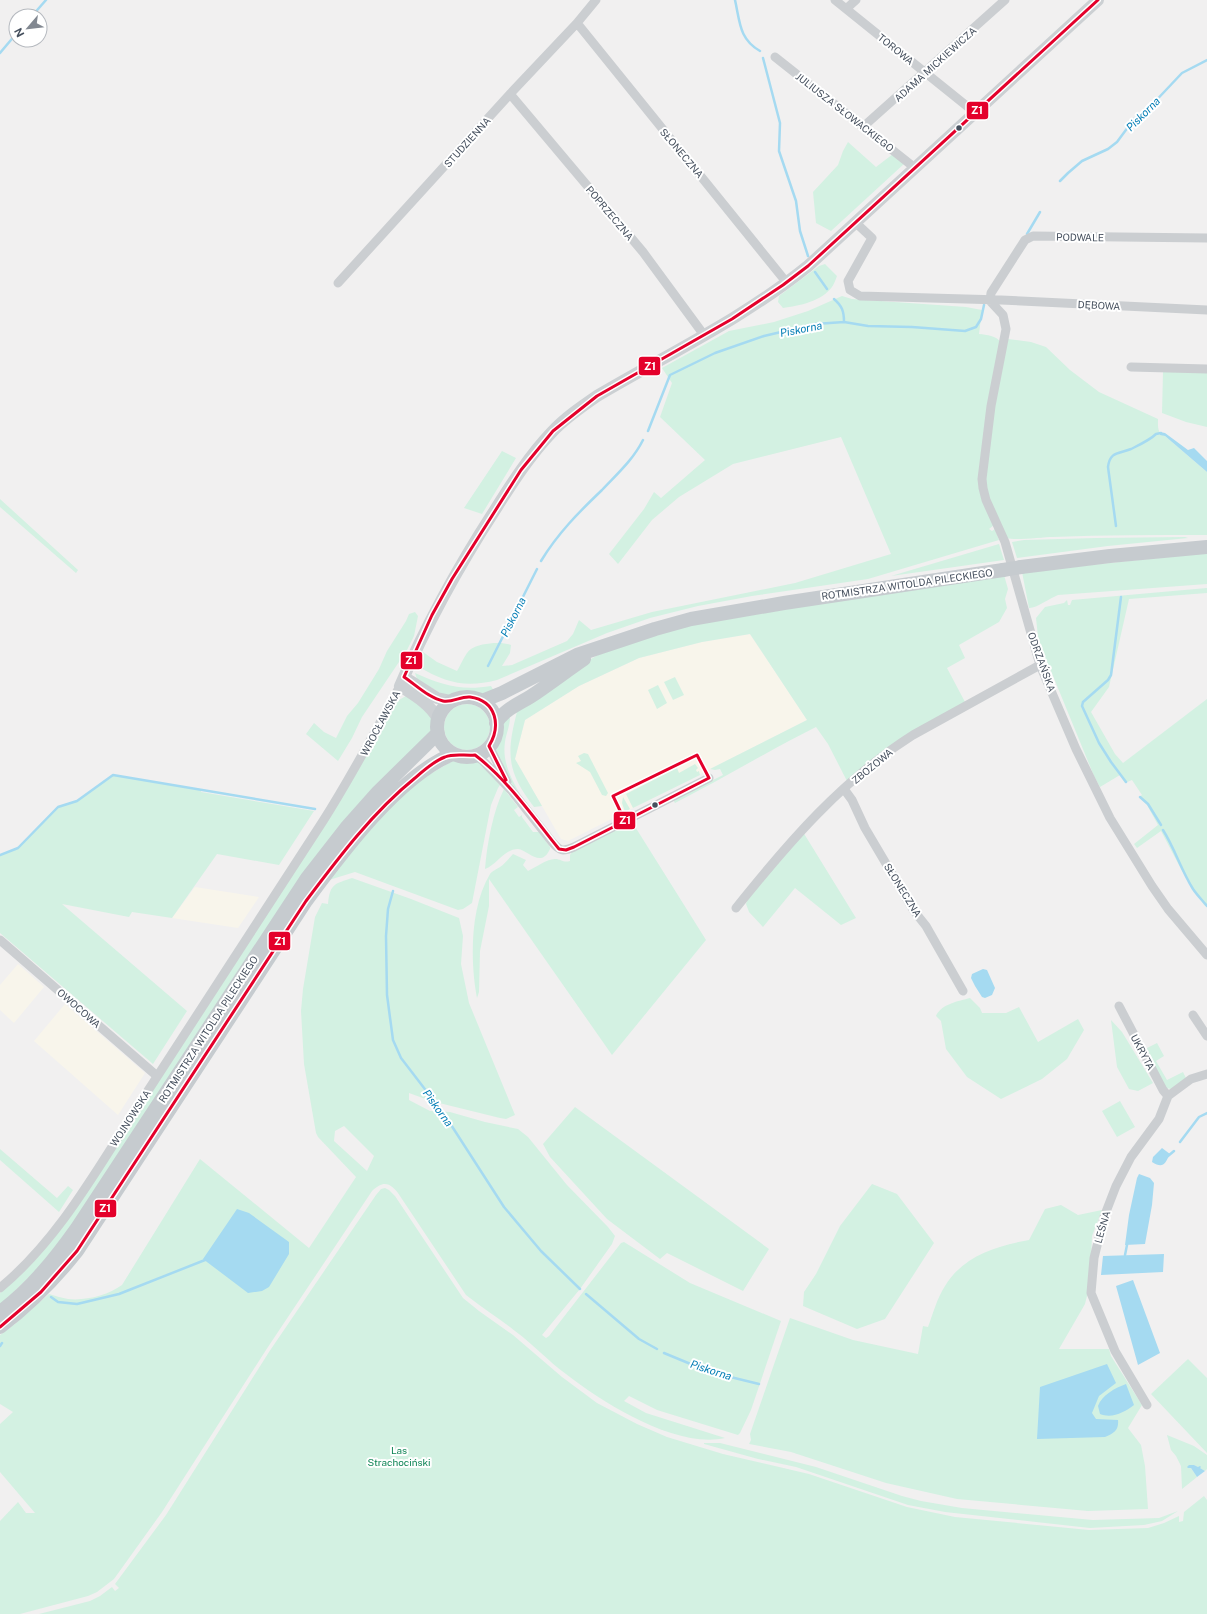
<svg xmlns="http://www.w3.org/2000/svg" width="1207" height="1614" font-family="'Public Sans',sans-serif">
	<rect width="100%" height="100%" fill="#f1f0f0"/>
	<path fill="#f8f5eb" d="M 750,634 L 807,720 L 568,841 L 561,839 L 515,759 L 525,720 L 579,686 L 639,658 L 702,642 Z
		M 195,887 L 259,897 L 238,928 L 172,918 Z
		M 18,964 L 44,987 L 14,1023 L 0,1010 L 0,985 Z
		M 65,1004 L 145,1073 L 118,1115 L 34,1041 Z"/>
	<path fill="#d3f1e2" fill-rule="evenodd" d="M 848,142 L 876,167 L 893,154 L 905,163 L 831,231 L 816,223 L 813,192 L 838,165 L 843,151 Z
		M 825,264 L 837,276 C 836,279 834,284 832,287 C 822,301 799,306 783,308 L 778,302 L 779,296 L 819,266 Z
		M 842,296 L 852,299 L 966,307 L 982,310 L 979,334 C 987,335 996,335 1001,343 L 979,469 L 994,525 L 989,529 L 992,531 L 995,529 L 999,540 L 868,579 L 752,596 L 698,606 L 650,618 L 607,633 L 497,680 C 466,688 446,683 419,667 L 423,652 L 437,662 L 457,671 C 461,665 465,653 471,649 C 479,643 502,641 511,645 L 510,653 L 502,666 L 512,665 L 567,641 L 573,634 L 579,620 L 591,630 L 652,612 L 795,583 L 891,554 L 841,437 L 733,464 L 679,497 L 652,520 L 618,564 L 609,554 L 644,509 L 654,492 L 661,498 L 705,460 L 660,417 L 672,383 L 662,368 L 729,331 L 774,322 L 808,311 Z
		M 1008,339 L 1031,342 L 1046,347 L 1070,370 L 1099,392 L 1158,419 C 1158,427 1157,433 1165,436 L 1207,472 L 1207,535 C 1155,535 1104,535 1053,537 C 1043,537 1014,541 1007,538 L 985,491 L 990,428 Z
		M 1207,371 L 1207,427 L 1186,422 L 1162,413 L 1163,372 Z
		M 502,451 L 516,458 L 482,514 L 464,508 Z
		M 0,499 L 78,570 L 76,573 L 0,507 Z
		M 1185,537 L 1188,538 L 1108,546 L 1017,558 L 1012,542 L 1024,540 L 1096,538 Z
		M 999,544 L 1004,560 L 891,576 Z
		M 1207,553 L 1207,584 L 1058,595 C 1050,598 1035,609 1029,608 L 1022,572 Z
		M 1004,575 L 1008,589 L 1005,599 L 1007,608 L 999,622 L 959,645 L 965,658 L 947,668 L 965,702 L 847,781 L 828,744 L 816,727 C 768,751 722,779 675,803 L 673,800 L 723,775 L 720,769 L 715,770 L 710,769 L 807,720 L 750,634 L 702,642 L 639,658 L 579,686 L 525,720 L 515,759 L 542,806 L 534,807 C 507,772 506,754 517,712 L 582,664 L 605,651 L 707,620 Z
		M 1207,588 L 1207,593 L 1129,599 L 1109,687 L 1091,712 L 1115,754 L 1123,763 L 1207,699 L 1207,907 L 1204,905 L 1181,869 L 1161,831 L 1137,848 L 1134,844 L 1158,825 L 1147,805 L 1139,797 L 1142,795 L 1132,780 L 1125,783 L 1120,775 L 1100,787 L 1094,776 L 1051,671 L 1039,646 L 1036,618 L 1045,607 L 1064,603 L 1067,600 L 1068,605 L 1070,605 L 1072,600 Z
		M 415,612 L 418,616 L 414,636 L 407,650 L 362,717 L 352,738 L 338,761 L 306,734 L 314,723 L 324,732 L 336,738 L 347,716 L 358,703 L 379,669 L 387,651 L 406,621 L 409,614 Z
		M 415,673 C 442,685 461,691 491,686 L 494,691 L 482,695 L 462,693 L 447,697 L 417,679 Z
		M 675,677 L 684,695 L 673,700 L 664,682 Z
		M 658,685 L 667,703 L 657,709 L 648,690 Z
		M 406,696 L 430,710 L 433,722 L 432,733 L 399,768 L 45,1262 L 0,1305 L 0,1293 L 36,1259 L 344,794 L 397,701 Z
		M444 727a23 23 0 1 1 46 0a23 23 0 1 1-46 0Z
		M 510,717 C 510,726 506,734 505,742 C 502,762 511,778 520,794 L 512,784 L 495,752 L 501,725 Z
		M 584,753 L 588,754 L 608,793 L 606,796 L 602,795 L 590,772 L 576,763 L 581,761 L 578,756 Z
		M 456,759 L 479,762 L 500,785 L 498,788 L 491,805 L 472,903 L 463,909 L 458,910 L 355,872 L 329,880 L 340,862 L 413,784 Z
		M 695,764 L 698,768 L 696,770 L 697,772 L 699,771 L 700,775 L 633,808 L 626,794 L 677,768 L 679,773 Z
		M 113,775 L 201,790 L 201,792 L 314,811 L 279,865 L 217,854 L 172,918 L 132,912 L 129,917 L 62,904 L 187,1011 L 153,1064 L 0,933 L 0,855 L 18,848 L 58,807 L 77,801 Z
		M 504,789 L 518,807 L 514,810 L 519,817 L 522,815 L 522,817 L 533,832 L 539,832 L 550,847 L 550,849 C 541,869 528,850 518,849 C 504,849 497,865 485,869 C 487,844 493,811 504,789 Z
		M 623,797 L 630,809 L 625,812 L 622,803 Z
		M 636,819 L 637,823 L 634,825 L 706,940 L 612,1055 L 489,879 L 489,906 L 480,951 L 479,992 L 477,998 C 470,961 470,907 490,874 C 492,871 497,869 500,867 C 505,864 509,858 513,854 L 526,860 L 523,865 L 528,871 C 535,868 546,859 555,859 C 561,859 563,863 570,861 L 570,855 L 572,852 Z
		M 803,832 L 856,918 L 841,925 L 795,888 L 763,927 L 749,912 L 746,904 L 748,897 Z
		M 352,878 L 411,899 L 459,918 L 463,936 L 461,964 L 469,1003 L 515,1115 L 506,1119 L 500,1118 L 431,1101 L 409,1093 L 409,1100 L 430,1111 L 450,1112 L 485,1122 L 518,1129 L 528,1137 L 567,1185 L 608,1227 L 615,1236 L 612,1244 L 580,1289 L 542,1335 L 546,1338 L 549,1336 L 621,1243 L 624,1242 L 690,1283 L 781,1321 L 751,1410 L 740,1433 L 738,1435 L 657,1410 L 629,1396 L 624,1401 L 646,1413 L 725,1438 C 676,1449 603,1403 566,1374 C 548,1361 533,1344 515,1331 C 499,1318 482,1308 466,1295 L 398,1193 C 389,1182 383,1181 372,1191 L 266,1350 L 162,1512 L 114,1579 L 97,1592 L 88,1596 L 20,1614 L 0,1614 L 0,1521 L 18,1502 L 26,1513 L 35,1513 L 0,1472 L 0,1424 L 13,1412 L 0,1404 L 0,1335 L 15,1324 L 49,1294 C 56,1296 62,1298 68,1299 C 86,1301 108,1295 122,1285 L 200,1159 L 309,1248 L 356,1177 L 318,1137 L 316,1133 L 304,1064 L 301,1011 L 303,989 L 315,917 L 322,903 L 328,904 C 330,883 335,884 352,878 ZM 344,1126 L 374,1156 L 367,1171 L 334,1141 L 335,1131 Z
		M 970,998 L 980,1008 L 982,1013 L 1006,1013 L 1019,1007 L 1038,1042 L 1078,1019 L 1084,1030 L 1067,1059 L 1042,1079 L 1001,1099 L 967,1077 L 946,1049 L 941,1021 L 936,1016 C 941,1004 959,1001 970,998 Z
		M 1111,1020 L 1122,1032 L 1153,1083 L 1138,1091 L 1129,1089 L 1117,1067 Z
		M 1157,1043 L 1164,1056 L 1156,1061 L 1167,1080 L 1183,1072 L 1186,1078 L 1171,1089 L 1166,1088 L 1145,1049 Z
		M 1120,1101 L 1135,1127 L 1117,1137 L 1102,1111 Z
		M 575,1107 L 769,1249 L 743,1291 L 667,1253 L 660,1259 L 607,1219 L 550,1157 L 543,1144 Z
		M 0,1149 L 57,1198 L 68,1186 L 73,1190 L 59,1212 L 0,1160 Z
		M 872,1184 L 897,1194 L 934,1243 L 885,1319 L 857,1329 L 803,1306 L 804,1292 L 816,1274 L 840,1226 Z
		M 385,1188 L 389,1190 L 395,1196 L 463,1298 L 479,1311 L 513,1335 L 562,1377 L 597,1403 L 637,1424 L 667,1437 L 723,1454 L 809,1474 L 907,1507 L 955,1517 L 1089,1530 L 1148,1528 L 1164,1523 L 1179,1516 L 1179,1522 L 1183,1521 L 1184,1512 L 1204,1496 L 1207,1500 L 1207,1614 L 39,1614 L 90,1601 L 100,1596 L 112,1587 L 115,1591 L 119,1588 L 115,1584 L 166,1515 L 269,1352 L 376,1195 L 381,1189 Z
		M 1061,1205 L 1078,1215 L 1102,1210 L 1092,1236 L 1090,1284 L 1085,1304 L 1059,1349 L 1109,1349 L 1111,1356 L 1142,1405 L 1128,1428 L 1141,1445 L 1145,1466 L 1148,1509 L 1088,1511 L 957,1499 L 886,1483 L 791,1452 L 749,1444 L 751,1440 L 750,1434 L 790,1318 L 853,1340 L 918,1354 L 923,1326 L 928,1327 C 933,1314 937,1298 945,1286 C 963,1256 996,1246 1029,1240 L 1045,1209 Z
		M 1188,1359 L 1207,1378 L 1207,1453 L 1151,1394 Z
		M 1167,1435 L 1194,1446 L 1207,1455 L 1207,1469 L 1205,1471 L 1194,1465 L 1191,1468 L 1197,1477 L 1182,1489 L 1181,1466 L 1176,1456 L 1171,1450 Z
		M 704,1443 L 720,1443 L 816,1467 L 902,1496 L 921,1501 L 962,1508 L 1093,1520 L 1159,1518 L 1178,1511 L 1162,1521 L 1144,1525 L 1090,1528 L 945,1512 L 908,1505 L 796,1467 L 758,1459 L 704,1444 Z"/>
	<path fill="#a5daf1" d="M 1160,432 L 1165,433 L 1188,450 L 1194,448 L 1207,461 L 1207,472 L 1165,436 L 1160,435 Z
		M 983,969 L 987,970 L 995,988 L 992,995 L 985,998 L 982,997 L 975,986 L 971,978 L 972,974 Z
		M 1162,1148 L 1170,1154 C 1165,1164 1163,1169 1152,1162 L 1153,1157 Z
		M 1139,1174 L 1150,1178 L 1154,1183 L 1152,1205 L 1145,1244 L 1125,1245 L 1129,1215 L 1137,1178 Z
		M 237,1209 L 249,1213 L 289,1242 L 289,1254 L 269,1287 L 262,1291 L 248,1293 L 203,1259 Z
		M 1164,1254 L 1163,1272 L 1101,1275 L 1103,1256 Z
		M 1133,1280 L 1160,1353 L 1138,1365 L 1116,1286 Z
		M 1107,1364 L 1116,1383 L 1099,1396 L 1092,1413 L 1096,1419 L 1118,1420 C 1119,1430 1114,1433 1105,1437 L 1037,1439 L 1040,1387 Z
		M 1126,1384 L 1134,1405 C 1125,1412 1112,1419 1100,1414 L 1098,1406 C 1102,1395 1115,1388 1126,1384 Z
		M 1189,1465 L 1194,1465 L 1198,1467 L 1200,1466 L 1201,1467 L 1200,1468 L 1205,1471 L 1197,1477 L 1191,1468 L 1188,1468 L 1187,1467 Z"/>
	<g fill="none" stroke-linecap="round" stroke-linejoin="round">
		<path stroke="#a5daf1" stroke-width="2.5" d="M 735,0 C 740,22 739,39 760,51
			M 32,16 L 46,0
			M 0,53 L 16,34
			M 763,58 L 780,123 L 779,151 L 796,201 L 800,231 L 808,256
			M 1060,181 L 1068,173 L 1082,161 L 1108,149 L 1117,142 L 1134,119 L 1149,108 L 1182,73 L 1207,60
			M 1027,234 L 1040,212
			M 815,272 L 827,289
			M 834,299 C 842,306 844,311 844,322
			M 648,431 L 670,375 L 715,353 L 764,336 L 815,324 L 844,322 L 868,326 L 912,327 L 965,331 L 976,327 L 981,319 L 984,305
			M 1116,526 L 1108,467 C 1110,451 1119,454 1131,449 C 1139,445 1150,440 1156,434 L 1161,433
			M 541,561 C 558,533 579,512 602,490 C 617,474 633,460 643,440
			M 1121,597 L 1111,675 L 1108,680 L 1083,702 L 1082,706 L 1099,743 L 1111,762 L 1126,782
			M 488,666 L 537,569
			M 1140,797 L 1148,804 L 1161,825
			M 1163,830 C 1175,849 1181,870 1193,889 C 1197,895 1202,900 1207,906
			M 0,855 L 18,848 L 58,807 L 77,801 L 113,775 L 315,809
			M 393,891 L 388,909 L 386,936 L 387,995 L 393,1040 L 401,1058 L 444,1114 L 504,1207 L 541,1251 L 580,1289
			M 1180,1142 L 1199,1117 L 1207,1113
			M 1168,1156 L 1174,1151
			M 1125,1255 L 1127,1245
			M 586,1294 L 639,1339 L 657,1349
			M 51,1297 L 58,1302 L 77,1304 L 119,1294 L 205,1260
			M 0,1346 L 2,1343
			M 664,1353 L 710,1372 L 759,1384"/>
		<path stroke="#cbced1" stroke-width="9" d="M 835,0 L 968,107 L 974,114
			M 846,9 L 856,0
			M 577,23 L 787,283
			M 775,57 L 910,164 L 914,169
			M 510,94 L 643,252 L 704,335
			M 864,126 L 1005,0
			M 856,223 L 872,238 L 848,281 L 850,290 L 860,296 L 1001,300 L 1207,310
			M 1207,238 L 1033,236 L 1025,240 L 991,293 L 990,301 L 1003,315 L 1006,329 L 991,406 L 982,479 L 983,488 L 986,500 L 1005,542 L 1040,665 L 1076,749 L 1110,818 L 1152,886 L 1168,909 L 1207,955
			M 338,283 L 510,94 L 577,23 L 596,0
			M 1131,367 L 1207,369
			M 489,746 L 507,782
			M 475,755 L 483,761 L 511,790 L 552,842 C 560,851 562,852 574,847 L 709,778
			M 844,789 L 852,800 L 865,828 L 914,911 L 926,926 L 963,991
			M 736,908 C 788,843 842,780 913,735 L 1040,665
			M 0,940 L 157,1076
			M 1119,1006 L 1163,1090 L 1168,1096
			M 1193,1015 L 1207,1036
			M 0,1288 C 59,1239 97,1169 138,1106 C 200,1011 261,916 323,821 C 351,777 375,732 400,686
			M 1147,1405 L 1115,1351 L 1091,1293 L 1094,1258 L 1104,1217 L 1116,1186 L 1131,1157 L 1159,1119 L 1168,1096 L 1191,1079 L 1207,1074"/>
		<path stroke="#ccd0d3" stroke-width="12" d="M 404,677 L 437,698 L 451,701
			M 438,719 C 430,704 414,695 400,686 C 427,623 458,567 495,510 C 512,483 530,455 552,432 C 565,418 581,407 597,396 C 668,354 744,318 808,266 L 1098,0"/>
		<path stroke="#c6cbcf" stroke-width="14" d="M 1021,567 L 1110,556 L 1207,547
			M437 727a30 30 0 1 1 60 0a30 30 0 1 1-60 0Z
			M 482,701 L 502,693 L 577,655 L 655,629 L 691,619 L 784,603 L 1003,570
			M 496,723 C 505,708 522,703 536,693 C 552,682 568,670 584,659
			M 0,1312 C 31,1289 55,1259 77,1228 L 307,878 L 346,828 L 378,792 L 438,733
			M 0,1327 C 29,1305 54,1280 77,1251 L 306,901 C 340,855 399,775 453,754"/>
		<path stroke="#c6cbcf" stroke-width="14" d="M 1003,570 L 1021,567"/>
		<g stroke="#fff" stroke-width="6">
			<path id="bus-1" d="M 697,755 L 709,778 L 625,821 L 613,796 Z
				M 506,780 L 489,746 C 501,726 497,701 470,697 C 461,696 452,703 443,701 C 429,698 416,685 404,677 L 432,615 L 452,579 L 521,470 L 553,431 L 597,396 L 732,319 L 783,285 L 808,266 L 1098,0
				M 0,1327 L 41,1292 L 77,1251 L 306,901 C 339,857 373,812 415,778 C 424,770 434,761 445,757 C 454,753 465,756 475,755 C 508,780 533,817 559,849 L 566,850 L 574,847 L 625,821"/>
		</g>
		<use href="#bus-1" stroke="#e4002b" stroke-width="3"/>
	</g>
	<g fill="#46505e" stroke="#fff" stroke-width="1.5">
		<circle cx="959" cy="128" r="3.5"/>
		<circle cx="655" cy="805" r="3.5"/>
	</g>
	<g text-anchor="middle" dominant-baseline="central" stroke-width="4" stroke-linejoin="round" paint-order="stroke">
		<g font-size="10" fill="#46505e" stroke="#fff">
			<text transform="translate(896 49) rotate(39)">TOROWA</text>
			<text transform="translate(935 64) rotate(-42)">ADAMA MICKIEWICZA</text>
			<text transform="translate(845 112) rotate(38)">JULIUSZA SŁOWACKIEGO</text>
			<text transform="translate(467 142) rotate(-48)">STUDZIENNA</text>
			<text transform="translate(682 153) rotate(50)">SŁONECZNA</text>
			<text transform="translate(610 213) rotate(50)">POPRZECZNA</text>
			<text transform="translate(1080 237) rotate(1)">PODWALE</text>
			<text transform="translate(1099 305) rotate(3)">DĘBOWA</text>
			<text transform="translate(907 584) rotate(-8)">ROTMISTRZA WITOLDA PILECKIEGO</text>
			<text transform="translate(1042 662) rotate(70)">ODRZAŃSKA</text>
			<text transform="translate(380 723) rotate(-62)">WROCŁAWSKA</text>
			<text transform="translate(872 766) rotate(-39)">ZBOŻOWA</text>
			<text transform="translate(903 890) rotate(58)">SŁONECZNA</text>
			<text transform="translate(79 1008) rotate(41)">OWOCOWA</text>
			<text transform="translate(208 1029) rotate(-57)">ROTMISTRZA WITOLDA PILECKIEGO</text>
			<text transform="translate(1143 1052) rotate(62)">UKRYTA</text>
			<text transform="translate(130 1118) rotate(-57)">WOJNOWSKA</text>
			<text transform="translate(1102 1227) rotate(-74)">LEŚNA</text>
		</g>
		<g font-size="10" fill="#108556" stroke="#fff">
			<text x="399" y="1450">Las<tspan x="399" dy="12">Strachociński</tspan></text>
		</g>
		<g font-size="11" font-style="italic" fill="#027db5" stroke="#fff">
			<text transform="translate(1143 114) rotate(-45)">Piskorna</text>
			<text transform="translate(801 329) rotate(-11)">Piskorna</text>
			<text transform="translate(513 617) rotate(-63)">Piskorna</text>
			<text transform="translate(438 1108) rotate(54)">Piskorna</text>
			<text transform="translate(711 1370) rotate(18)">Piskorna</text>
		</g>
	</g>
	<g stroke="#fff" stroke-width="1.5">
		<rect x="966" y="101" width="23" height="19" rx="4" fill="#e4002b"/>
		<rect x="638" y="356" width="23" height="20" rx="4" fill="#e4002b"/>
		<rect x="400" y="651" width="23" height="19" rx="4" fill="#e4002b"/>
		<rect x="613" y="811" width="23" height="19" rx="4" fill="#e4002b"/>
		<rect x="268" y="931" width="23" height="20" rx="4" fill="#e4002b"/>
		<rect x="94" y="1199" width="23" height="19" rx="4" fill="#e4002b"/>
	</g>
	<g font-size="11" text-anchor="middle" font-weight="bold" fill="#fff">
		<text x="977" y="114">Z1</text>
		<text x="650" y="370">Z1</text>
		<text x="411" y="664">Z1</text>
		<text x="625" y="824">Z1</text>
		<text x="280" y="945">Z1</text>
		<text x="105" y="1212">Z1</text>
	</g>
	<g transform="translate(28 28) rotate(242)"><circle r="19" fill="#ffffff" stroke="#b5b9bf"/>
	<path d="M0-3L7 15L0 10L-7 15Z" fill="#828891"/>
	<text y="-6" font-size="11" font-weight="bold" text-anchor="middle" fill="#46505e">N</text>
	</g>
</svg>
